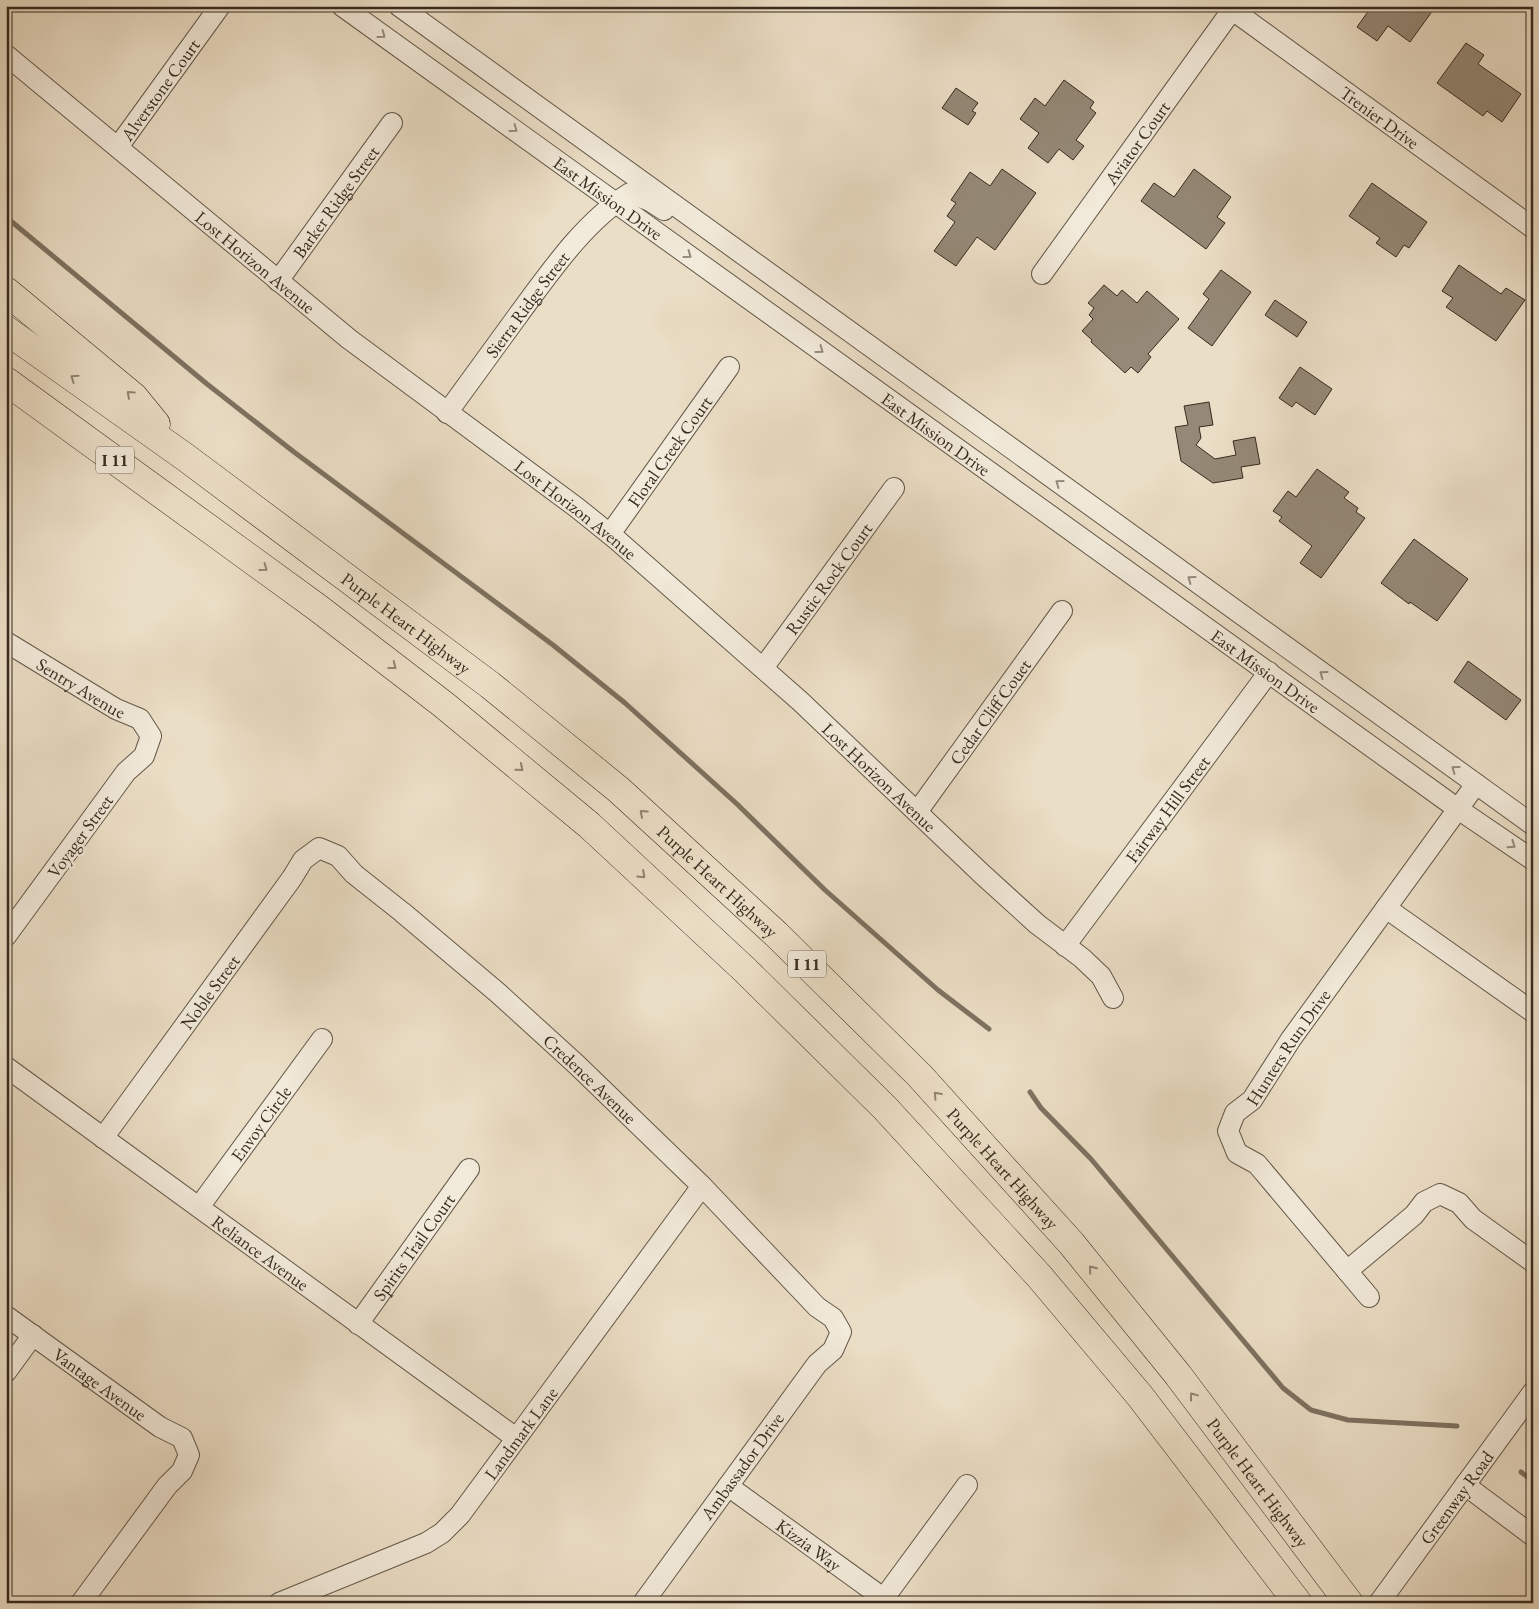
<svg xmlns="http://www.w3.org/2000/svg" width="1539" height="1609" font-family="'EB Garamond',serif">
	<rect width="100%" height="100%" fill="#ebdec6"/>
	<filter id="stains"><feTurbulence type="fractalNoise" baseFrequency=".004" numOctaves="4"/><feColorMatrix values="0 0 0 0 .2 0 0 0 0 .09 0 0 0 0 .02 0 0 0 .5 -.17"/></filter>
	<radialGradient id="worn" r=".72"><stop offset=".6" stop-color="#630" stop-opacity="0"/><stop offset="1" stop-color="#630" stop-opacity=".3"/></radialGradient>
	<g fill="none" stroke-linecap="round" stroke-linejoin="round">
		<path stroke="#7d7261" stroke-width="5" d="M 6,217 L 207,384 L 294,452 L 553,645 L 625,703 L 737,804 L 825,890 L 938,990 L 989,1029
			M 1030,1092 L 1041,1108 L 1091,1159 L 1283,1388 L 1311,1410 L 1348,1420 L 1457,1426
			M 1521,1472 L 1533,1481"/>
	</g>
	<path fill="#948876" stroke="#362b1f" d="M 1372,6 L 1436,6 L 1410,42 L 1388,26 L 1377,41 L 1357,27 Z
		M 1466,43 L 1484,55 L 1478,64 L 1521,94 L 1502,122 L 1487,111 L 1483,116 L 1437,83 Z
		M 1064,80 L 1094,102 L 1090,108 L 1096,113 L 1076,140 L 1084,146 L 1073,160 L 1059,149 L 1048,163 L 1028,148 L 1039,133 L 1020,119 L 1035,98 L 1045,106 Z
		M 956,88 L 978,103 L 972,111 L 976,113 L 968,125 L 942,108 Z
		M 1002,169 L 1036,193 L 995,250 L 977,237 L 956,266 L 934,251 L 955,222 L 947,216 L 956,203 L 951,200 L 970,172 L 990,186 Z
		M 1194,169 L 1231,197 L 1217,217 L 1225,223 L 1206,249 L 1141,201 L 1154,183 L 1174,197 Z
		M 1372,183 L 1427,222 L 1409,248 L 1404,245 L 1396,257 L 1376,243 L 1380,238 L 1349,216 Z
		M 1459,265 L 1501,294 L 1506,288 L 1525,300 L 1496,341 L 1446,307 L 1453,298 L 1442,291 Z
		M 1221,270 L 1251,292 L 1212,346 L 1188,328 L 1209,299 L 1203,294 Z
		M 1104,285 L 1117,296 L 1122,290 L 1137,303 L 1147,291 L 1179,319 L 1148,354 L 1151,357 L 1138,373 L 1131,367 L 1125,373 L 1091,342 L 1092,340 L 1082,331 L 1093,319 L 1089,315 L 1094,308 L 1088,303 Z
		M 1275,300 L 1307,322 L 1297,337 L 1265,315 Z
		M 1300,367 L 1332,389 L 1315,415 L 1296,402 L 1292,407 L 1279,398 Z
		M 1209,402 L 1213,425 L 1199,427 L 1201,438 L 1196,445 L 1215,459 L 1236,455 L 1233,441 L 1255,437 L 1260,464 L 1241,467 L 1243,478 L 1213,483 L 1181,461 L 1175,427 L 1188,425 L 1184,406 Z
		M 1317,469 L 1349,492 L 1344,498 L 1358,508 L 1356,512 L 1365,518 L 1321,578 L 1300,563 L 1312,546 L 1279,521 L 1282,517 L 1273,511 L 1288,491 L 1296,497 Z
		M 1414,539 L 1468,579 L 1437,621 L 1410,602 L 1409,604 L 1381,583 Z
		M 1468,661 L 1521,700 L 1506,720 L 1454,682 Z"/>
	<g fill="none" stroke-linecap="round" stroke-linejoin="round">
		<g stroke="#635849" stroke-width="22">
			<g id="minor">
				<path id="s1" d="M 342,6 L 1458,809 L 1533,860"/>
				<path d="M 399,6 L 1533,825"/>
				<path id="s2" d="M 1227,6 L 1533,228"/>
				<path id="s3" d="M 6,55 L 349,339 L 576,507 L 617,540 L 800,701 L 982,874 L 1037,924 L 1082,958 L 1101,976 L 1113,998"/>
				<path id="s4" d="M 118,147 L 220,6"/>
				<path id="s5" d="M 1042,274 L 1232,10"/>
				<path id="s6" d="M 278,281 L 392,123"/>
				<path id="s7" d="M 447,413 C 471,380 495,347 519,314 C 550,272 585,221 630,193 L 650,201 L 664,210"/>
				<path id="s8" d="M 610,534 L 729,367"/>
				<path id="s9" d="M 6,642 L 116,709 L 140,719 L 151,736 L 144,756 L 126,772 L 6,936"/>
				<path id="s10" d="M 763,668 L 894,488"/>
				<path id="s11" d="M 917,812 L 1062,611"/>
				<path d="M 1386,908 L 1533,1012"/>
				<path id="s12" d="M 1065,946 L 1269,672"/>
				<path id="s13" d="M 6,1067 L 516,1438"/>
				<path id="s14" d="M 103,1138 L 292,878 L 303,860 L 319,848 L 338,856 L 354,874 L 402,912 L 498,993 L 577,1065 L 702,1186 L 817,1307 L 833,1318 L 841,1332 L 833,1350 L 817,1364 L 643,1603"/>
				<path id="s15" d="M 199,1207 L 322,1039"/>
				<path d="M 1347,1271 L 1414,1215 L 1424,1202 L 1440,1194 L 1459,1203 L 1473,1219 L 1533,1262"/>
				<path id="s16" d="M 1369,1297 L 1257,1164 L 1237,1153 L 1228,1131 L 1235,1113 L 1252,1100 L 1291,1039 L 1476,784"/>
				<path id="s17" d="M 6,1316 L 160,1427 L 182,1438 L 189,1455 L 182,1471 L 167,1486 L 81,1603"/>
				<path id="s18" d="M 358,1324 L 469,1169"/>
				<path d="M 6,1372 L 33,1335"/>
				<path d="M 1465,1485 L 1533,1536"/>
				<path id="s19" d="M 728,1486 L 890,1603"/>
				<path d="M 884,1598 L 967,1485"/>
				<path id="s20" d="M 279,1603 L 426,1543 L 442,1533 L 460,1515 L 702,1186"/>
				<path id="s21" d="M 1379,1603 L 1533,1392"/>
			</g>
		</g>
		<g stroke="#362b1f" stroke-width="29">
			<g id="highway">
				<path d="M 6,291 L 134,397 L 156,424"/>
				<path id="s22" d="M 6,330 L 185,457 L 490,685 L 619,790 L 776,934 L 920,1076 L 1071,1243 L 1178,1375 L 1349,1603"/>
				<path d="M 6,381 L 318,608 L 444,705 L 589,825 L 744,969 L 885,1108 L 1039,1276 L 1140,1396 L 1298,1603"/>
			</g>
		</g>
		<use href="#minor" stroke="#f2eada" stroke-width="20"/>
		<use href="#highway" stroke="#ebdec6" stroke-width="28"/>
	</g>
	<defs><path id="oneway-chevron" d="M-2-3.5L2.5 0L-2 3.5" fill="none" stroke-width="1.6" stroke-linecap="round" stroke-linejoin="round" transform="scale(1.25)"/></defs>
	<g stroke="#948a7c">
		<use href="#oneway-chevron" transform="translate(382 35) rotate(36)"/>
		<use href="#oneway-chevron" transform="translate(514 129) rotate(36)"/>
		<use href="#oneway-chevron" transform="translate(688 255) rotate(36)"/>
		<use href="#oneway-chevron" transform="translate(820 350) rotate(36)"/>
		<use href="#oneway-chevron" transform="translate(1059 483) rotate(-144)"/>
		<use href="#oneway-chevron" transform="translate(1191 579) rotate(-144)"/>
		<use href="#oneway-chevron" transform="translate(1323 674) rotate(-144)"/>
		<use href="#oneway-chevron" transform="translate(1455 769) rotate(-144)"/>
		<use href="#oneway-chevron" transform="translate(1512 845) rotate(35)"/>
	</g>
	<g stroke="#908472">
		<use href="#oneway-chevron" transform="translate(74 378) rotate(-145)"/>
		<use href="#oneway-chevron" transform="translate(130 394) rotate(-138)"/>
		<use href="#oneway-chevron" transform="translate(264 568) rotate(36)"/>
		<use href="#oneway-chevron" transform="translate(393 666) rotate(38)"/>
		<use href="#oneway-chevron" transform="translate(520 768) rotate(40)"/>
		<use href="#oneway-chevron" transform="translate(643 813) rotate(-138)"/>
		<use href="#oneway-chevron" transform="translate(642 875) rotate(43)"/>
		<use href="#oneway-chevron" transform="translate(937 1095) rotate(-132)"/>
		<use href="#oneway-chevron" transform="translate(1092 1269) rotate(-129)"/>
		<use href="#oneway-chevron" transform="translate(1193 1396) rotate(-127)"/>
	</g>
	<g text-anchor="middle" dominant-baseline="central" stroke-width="5" stroke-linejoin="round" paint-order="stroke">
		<g fill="#f2eada" stroke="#6e6457" stroke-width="1">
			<rect x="96" y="446.5" width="38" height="27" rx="4"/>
			<rect x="788" y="950.5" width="38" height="27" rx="4"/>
		</g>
		<g font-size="16" font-weight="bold" fill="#362b1f">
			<text x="115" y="460">I 11</text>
			<text x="807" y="964">I 11</text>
		</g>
		<g font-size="18" fill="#362b1f" stroke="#f2eada">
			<text stroke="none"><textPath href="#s4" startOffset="71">Alverstone Court</textPath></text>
			<text stroke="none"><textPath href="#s2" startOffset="189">Trenier Drive</textPath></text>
			<text stroke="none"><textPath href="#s5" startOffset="162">Aviator Court</textPath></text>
			<text stroke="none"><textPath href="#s1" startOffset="328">East Mission Drive</textPath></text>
			<text stroke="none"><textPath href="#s6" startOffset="98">Barker Ridge Street</textPath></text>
			<text stroke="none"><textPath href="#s3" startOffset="324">Lost Horizon Avenue</textPath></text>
			<text stroke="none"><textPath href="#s7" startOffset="135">Sierra Ridge Street</textPath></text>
			<text stroke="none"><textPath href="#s1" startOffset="732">East Mission Drive</textPath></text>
			<text stroke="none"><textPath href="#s8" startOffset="102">Floral Creek Court</textPath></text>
			<text stroke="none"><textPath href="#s3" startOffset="729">Lost Horizon Avenue</textPath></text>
			<text stroke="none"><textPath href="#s10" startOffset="111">Rustic Rock Court</textPath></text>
			<text stroke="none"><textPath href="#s22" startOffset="496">Purple Heart Highway</textPath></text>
			<text stroke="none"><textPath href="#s1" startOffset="1138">East Mission Drive</textPath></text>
			<text stroke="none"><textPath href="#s9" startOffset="88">Sentry Avenue</textPath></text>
			<text stroke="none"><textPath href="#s11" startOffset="124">Cedar Cliff Couet</textPath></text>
			<text stroke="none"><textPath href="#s3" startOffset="1134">Lost Horizon Avenue</textPath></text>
			<text stroke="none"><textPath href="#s12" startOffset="171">Fairway Hill Street</textPath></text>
			<text transform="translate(80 836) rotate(-54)">Voyager Street</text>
			<text stroke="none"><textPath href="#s22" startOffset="901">Purple Heart Highway</textPath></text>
			<text stroke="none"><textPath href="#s14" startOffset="181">Noble Street</textPath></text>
			<text stroke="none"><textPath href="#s16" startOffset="325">Hunters Run Drive</textPath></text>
			<text stroke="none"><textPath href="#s14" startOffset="720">Credence Avenue</textPath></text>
			<text stroke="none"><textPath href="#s15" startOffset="104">Envoy Circle</textPath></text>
			<text stroke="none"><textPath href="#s22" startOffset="1306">Purple Heart Highway</textPath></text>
			<text stroke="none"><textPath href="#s18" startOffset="95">Spirits Trail Court</textPath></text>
			<text stroke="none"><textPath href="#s13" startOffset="315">Reliance Avenue</textPath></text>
			<text stroke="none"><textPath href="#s17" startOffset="116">Vantage Avenue</textPath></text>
			<text stroke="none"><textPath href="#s20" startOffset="305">Landmark Lane</textPath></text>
			<text transform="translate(742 1466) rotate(-54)">Ambassador Drive</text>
			<text stroke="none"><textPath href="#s22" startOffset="1711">Purple Heart Highway</textPath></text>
			<text stroke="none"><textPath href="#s21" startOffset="131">Greenway Road</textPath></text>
			<text stroke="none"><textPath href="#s19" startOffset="100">Kizzia Way</textPath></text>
		</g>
	</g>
	<rect width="1539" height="1609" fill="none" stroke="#ebdec6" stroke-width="25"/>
	<rect x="8" y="8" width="1524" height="1594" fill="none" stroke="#362b1f" stroke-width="2.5"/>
	<rect x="12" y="12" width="1514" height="1584" fill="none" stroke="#362b1f"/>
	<rect width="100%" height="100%" filter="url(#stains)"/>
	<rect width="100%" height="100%" fill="url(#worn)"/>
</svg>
